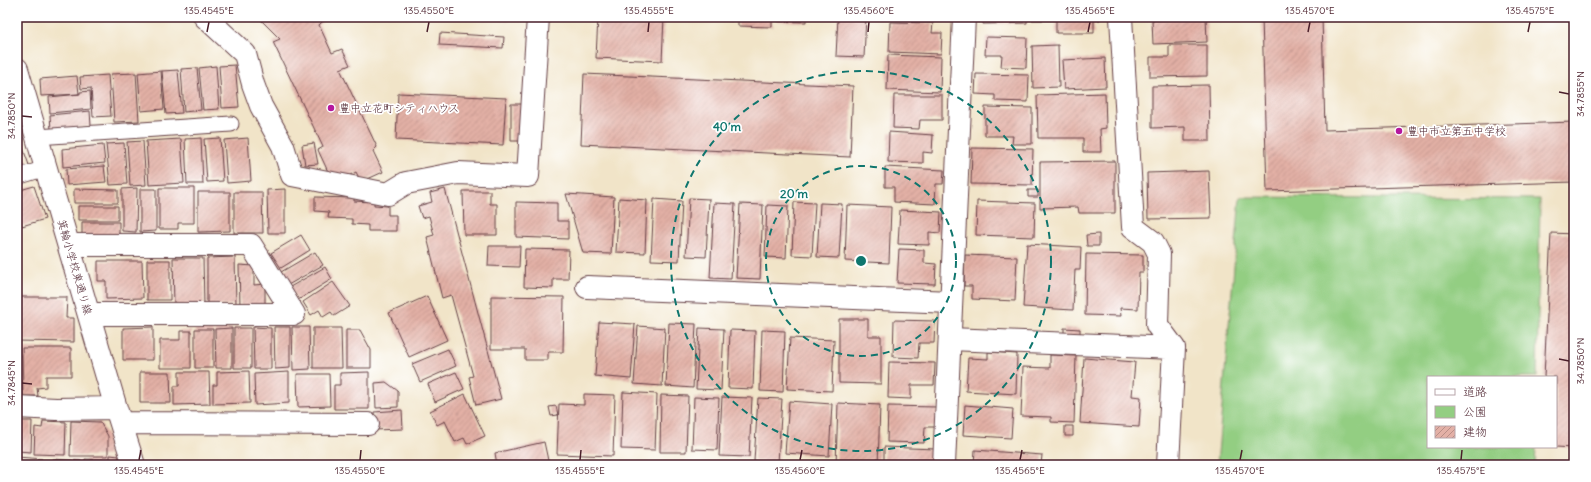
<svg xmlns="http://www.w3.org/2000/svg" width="1591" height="482" font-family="Delius,'Klee One',sans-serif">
	<defs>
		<pattern id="building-hatch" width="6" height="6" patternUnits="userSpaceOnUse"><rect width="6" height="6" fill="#e3b0a6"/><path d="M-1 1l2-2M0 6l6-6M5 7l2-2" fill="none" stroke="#ba8f87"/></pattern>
	</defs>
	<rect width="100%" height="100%" fill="#fff"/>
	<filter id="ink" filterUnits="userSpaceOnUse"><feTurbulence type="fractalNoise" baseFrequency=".025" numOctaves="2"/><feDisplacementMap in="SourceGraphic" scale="8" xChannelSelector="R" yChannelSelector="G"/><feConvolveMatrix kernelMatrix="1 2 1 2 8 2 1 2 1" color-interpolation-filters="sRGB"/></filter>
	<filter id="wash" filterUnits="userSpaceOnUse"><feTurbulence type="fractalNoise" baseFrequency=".012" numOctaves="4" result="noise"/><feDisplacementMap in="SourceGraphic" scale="16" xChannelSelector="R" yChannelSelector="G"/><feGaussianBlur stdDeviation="0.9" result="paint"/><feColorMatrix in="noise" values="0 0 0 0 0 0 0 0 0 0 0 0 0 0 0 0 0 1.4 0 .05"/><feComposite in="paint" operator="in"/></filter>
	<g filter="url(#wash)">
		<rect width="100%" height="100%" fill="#f1e4c8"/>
		<path fill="#93ce82" stroke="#6e7656" d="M 1240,197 L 1540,199 L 1537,377 L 1428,377 L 1428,447 L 1536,447 L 1535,465 L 1217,465 Z"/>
		<g id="blocks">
			<path fill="url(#building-hatch)" d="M 258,17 L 327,17 L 319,25 L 332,53 L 342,49 L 350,65 L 340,69 L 377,147 L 373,151 L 383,172 L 361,182 L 356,172 L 342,179 L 331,178 L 318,150 L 323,147 L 273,42 L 280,39 Z
				M 445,17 L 510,17 L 510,21 L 445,18 Z
				M 598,17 L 664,17 L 662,61 L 596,58 Z
				M 721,17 L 732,17 L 732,21 L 721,20 Z
				M 738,17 L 772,17 L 772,27 L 738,26 Z
				M 778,17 L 806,17 L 806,22 L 778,21 Z
				M 838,17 L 866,17 L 864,57 L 836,56 Z
				M 917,17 L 942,17 L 942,20 L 917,18 Z
				M 983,17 L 1027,17 L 1027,23 L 983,24 Z
				M 1031,17 L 1100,17 L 1100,20 L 1094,20 L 1094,33 L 1056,33 L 1056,20 L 1031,20 Z
				M 1169,17 L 1206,17 L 1207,42 L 1153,44 L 1152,20 L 1169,20 Z
				M 1262,17 L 1322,17 L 1325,130 L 1574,122 L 1574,182 L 1267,191 Z
				M 890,22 L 933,23 L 932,33 L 942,33 L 941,54 L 889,52 Z
				M 440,33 L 504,37 L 503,48 L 439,45 Z
				M 986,37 L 1027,38 L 1026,68 L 1001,67 L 1002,55 L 985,55 Z
				M 1058,45 L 1059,87 L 1033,88 L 1032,46 Z
				M 1169,45 L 1207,45 L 1207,76 L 1150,77 L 1150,57 L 1169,57 Z
				M 888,55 L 941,57 L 940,92 L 887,90 Z
				M 1105,58 L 1106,87 L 1064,89 L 1062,60 Z
				M 235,65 L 239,107 L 222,108 L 219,66 Z
				M 216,66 L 219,109 L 203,110 L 199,68 Z
				M 197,68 L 201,110 L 184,112 L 181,69 Z
				M 178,70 L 182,113 L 166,114 L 162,71 Z
				M 161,71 L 164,109 L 141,111 L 138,73 Z
				M 136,73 L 139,121 L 114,122 L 111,74 Z
				M 584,74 L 853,86 L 850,157 L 581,144 Z
				M 976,74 L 1029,75 L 1028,102 L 995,101 L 995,95 L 975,94 Z
				M 108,75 L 111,116 L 93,117 L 91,88 L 81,89 L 80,77 Z
				M 77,76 L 79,94 L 41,96 L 40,79 Z
				M 1209,85 L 1210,141 L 1185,141 L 1185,127 L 1152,128 L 1152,86 Z
				M 90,91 L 91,109 L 50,113 L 49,97 L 80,94 L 80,92 Z
				M 398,93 L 506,98 L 503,145 L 396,140 Z
				M 1105,93 L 1106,128 L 1100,129 L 1101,152 L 1083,152 L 1083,138 L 1038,138 L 1037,95 Z
				M 894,95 L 942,95 L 942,120 L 920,120 L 919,129 L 893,128 Z
				M 511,104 L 524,104 L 524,141 L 511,141 Z
				M 985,107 L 1032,108 L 1032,144 L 1012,144 L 1013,136 L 985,136 Z
				M 90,111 L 91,126 L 51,130 L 50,115 Z
				M 17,128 L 20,137 L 17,138 Z
				M 889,132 L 933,135 L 932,153 L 923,152 L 923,163 L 888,162 Z
				M 201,138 L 203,184 L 187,184 L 185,139 Z
				M 220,138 L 223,181 L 207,182 L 204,139 Z
				M 248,138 L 251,181 L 227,183 L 224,140 Z
				M 181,139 L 184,183 L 149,185 L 146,141 Z
				M 20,140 L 29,165 L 17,169 L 17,141 Z
				M 143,141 L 146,185 L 130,186 L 127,142 Z
				M 124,143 L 127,184 L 110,185 L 106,144 Z
				M 314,143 L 318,164 L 305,165 L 302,145 Z
				M 103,145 L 105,163 L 63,167 L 62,149 Z
				M 972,148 L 1033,149 L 1032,185 L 971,184 Z
				M 1115,161 L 1115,213 L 1079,213 L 1078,207 L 1040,208 L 1040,162 Z
				M 104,166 L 106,182 L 67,185 L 66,169 Z
				M 885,167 L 944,170 L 943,184 L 936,184 L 935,204 L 894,202 L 894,187 L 885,187 Z
				M 1209,171 L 1211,218 L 1148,219 L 1147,173 Z
				M 34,186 L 45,219 L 22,226 L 17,208 L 17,191 Z
				M 137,188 L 136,232 L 122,231 L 122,189 Z
				M 159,188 L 194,188 L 194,223 L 178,223 L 178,229 L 159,229 Z
				M 74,189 L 118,190 L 118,203 L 74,203 Z
				M 140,189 L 156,189 L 156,231 L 140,232 Z
				M 285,189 L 285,233 L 268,233 L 267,190 Z
				M 445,189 L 501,399 L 476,405 L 469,377 L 473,376 L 451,295 L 442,298 L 427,237 L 434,235 L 429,216 L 422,218 L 418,206 L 432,202 L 430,193 Z
				M 1028,190 L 1038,190 L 1038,197 L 1028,197 Z
				M 463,191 L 490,191 L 490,204 L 497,204 L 497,235 L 464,235 Z
				M 198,192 L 230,192 L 230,231 L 198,232 Z
				M 234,192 L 262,192 L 263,233 L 234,233 Z
				M 566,194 L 614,197 L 611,254 L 583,253 Z
				M 315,197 L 354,198 L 354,201 L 374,202 L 374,205 L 388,206 L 388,215 L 396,215 L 396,231 L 368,231 L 368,225 L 352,224 L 352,219 L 328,218 L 329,212 L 315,211 Z
				M 619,198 L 647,200 L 645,253 L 616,252 Z
				M 689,198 L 709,199 L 706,257 L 686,256 Z
				M 654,199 L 682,201 L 679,261 L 651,260 Z
				M 977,201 L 1035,203 L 1034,237 L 976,235 Z
				M 516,202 L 557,203 L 557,221 L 568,221 L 568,239 L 516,237 Z
				M 794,202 L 815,203 L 812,256 L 792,255 Z
				M 714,203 L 735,204 L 731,279 L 710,278 Z
				M 820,203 L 842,204 L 839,258 L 817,257 Z
				M 740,204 L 763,205 L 760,279 L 736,278 Z
				M 767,205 L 788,206 L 786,258 L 765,257 Z
				M 847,205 L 891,207 L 889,263 L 845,261 Z
				M 78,206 L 118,206 L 118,220 L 78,220 Z
				M 900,210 L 941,212 L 940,233 L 929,232 L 929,245 L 898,244 Z
				M 82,222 L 119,222 L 119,237 L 82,237 Z
				M 1551,233 L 1574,234 L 1574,448 L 1556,447 L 1556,377 L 1544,377 Z
				M 1099,234 L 1099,246 L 1087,246 L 1086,235 Z
				M 301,235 L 310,250 L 281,268 L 271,253 Z
				M 1027,244 L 1081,247 L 1080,270 L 1075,270 L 1073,310 L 1023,307 Z
				M 489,246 L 520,246 L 519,267 L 488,266 Z
				M 525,249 L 569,250 L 568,279 L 553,279 L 553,288 L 524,287 Z
				M 899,249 L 924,250 L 924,263 L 936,264 L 935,284 L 897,283 Z
				M 315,252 L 323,265 L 288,285 L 281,272 Z
				M 1086,254 L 1143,255 L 1143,272 L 1139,272 L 1138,309 L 1120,308 L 1121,316 L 1085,315 Z
				M 965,255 L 1017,257 L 1015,301 L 972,299 L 972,286 L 964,286 Z
				M 235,257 L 236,305 L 207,306 L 207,258 Z
				M 173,258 L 203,258 L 204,306 L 174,306 Z
				M 147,260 L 170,260 L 170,300 L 147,300 Z
				M 98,261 L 142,261 L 143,298 L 106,299 L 106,281 L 98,281 Z
				M 239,265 L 254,266 L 254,285 L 265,284 L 265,305 L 240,306 Z
				M 325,267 L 332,279 L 298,300 L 290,287 Z
				M 333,282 L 350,306 L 334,316 L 331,312 L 323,317 L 319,310 L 311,315 L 303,302 Z
				M 427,296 L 447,340 L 409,357 L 389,313 Z
				M 491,296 L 564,297 L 563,352 L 548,352 L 548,360 L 525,360 L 525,349 L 491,349 Z
				M 17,297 L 67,297 L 66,318 L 74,318 L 74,342 L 17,341 Z
				M 839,319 L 868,319 L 868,336 L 881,336 L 881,384 L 839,383 Z
				M 894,320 L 935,321 L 934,343 L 919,343 L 918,358 L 893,357 Z
				M 599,322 L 635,324 L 631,379 L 595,376 Z
				M 669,323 L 696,324 L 693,388 L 666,386 Z
				M 638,326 L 665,328 L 662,386 L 634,384 Z
				M 153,327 L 153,360 L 123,360 L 123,328 Z
				M 253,327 L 271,328 L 271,369 L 254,369 Z
				M 274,327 L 290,327 L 290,368 L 275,369 Z
				M 292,327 L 309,327 L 310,369 L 293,370 Z
				M 232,328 L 232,368 L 216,368 L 215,329 Z
				M 234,328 L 251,328 L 251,368 L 234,368 Z
				M 313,328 L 341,328 L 342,368 L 313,368 Z
				M 699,328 L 724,329 L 721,390 L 696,389 Z
				M 1064,328 L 1080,329 L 1080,337 L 1064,337 Z
				M 195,329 L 213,329 L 213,368 L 195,368 Z
				M 346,330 L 360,330 L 371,350 L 371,368 L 346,368 Z
				M 730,330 L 755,331 L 753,389 L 728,388 Z
				M 762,330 L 785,331 L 783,392 L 760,391 Z
				M 180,331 L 191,331 L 191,368 L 160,368 L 160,340 L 180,340 Z
				M 790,338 L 834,340 L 832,391 L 787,389 Z
				M 17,347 L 19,347 L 19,376 L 17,376 Z
				M 22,348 L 71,348 L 71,376 L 46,376 L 46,387 L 37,388 L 38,396 L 23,396 Z
				M 448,349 L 456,366 L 420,382 L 412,364 Z
				M 988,352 L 1017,354 L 1016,394 L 966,391 L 968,358 L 988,359 Z
				M 1050,355 L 1076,356 L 1074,423 L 1051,422 L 1051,417 L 1021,416 L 1023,367 L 1050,368 Z
				M 1084,358 L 1135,362 L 1132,396 L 1141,397 L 1139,427 L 1080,423 Z
				M 889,362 L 935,363 L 934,385 L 911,385 L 911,399 L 888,398 Z
				M 249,371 L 250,403 L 213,404 L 213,385 L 217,385 L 217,372 Z
				M 140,372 L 170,372 L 171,403 L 140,403 Z
				M 179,372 L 209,372 L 210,404 L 174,405 L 174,386 L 179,386 Z
				M 289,372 L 289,403 L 255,405 L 254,374 Z
				M 369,372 L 369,409 L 334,409 L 334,385 L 340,385 L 340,373 Z
				M 456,372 L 464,389 L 435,402 L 428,384 Z
				M 297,374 L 329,374 L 330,406 L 298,407 Z
				M 386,382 L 398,391 L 398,407 L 376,408 L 375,383 Z
				M 623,392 L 657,394 L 655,450 L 621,449 Z
				M 465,394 L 485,436 L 467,444 L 464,438 L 455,442 L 445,421 L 437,425 L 430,411 Z
				M 584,394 L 615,395 L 613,456 L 557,454 L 559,404 L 584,405 Z
				M 661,395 L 688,396 L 686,452 L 660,452 Z
				M 694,397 L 719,398 L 717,450 L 692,449 Z
				M 722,397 L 752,398 L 749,457 L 719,456 Z
				M 758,398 L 782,399 L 778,463 L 754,461 Z
				M 789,401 L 832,404 L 829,456 L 785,453 Z
				M 838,403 L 880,405 L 878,465 L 836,465 Z
				M 965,405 L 1013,409 L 1011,438 L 963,435 Z
				M 556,406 L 558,415 L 551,416 L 549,407 Z
				M 888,406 L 937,407 L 936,427 L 925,427 L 924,443 L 887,442 Z
				M 402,410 L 403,429 L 374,430 L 374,412 Z
				M 17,421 L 32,421 L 31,452 L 17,451 Z
				M 43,421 L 66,422 L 65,455 L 34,454 L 35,427 L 42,428 Z
				M 71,421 L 100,422 L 108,436 L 108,456 L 70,456 Z
				M 1065,426 L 1073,426 L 1073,436 L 1065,436 Z
				M 544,442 L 549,465 L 497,465 L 495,453 Z
				M 884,447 L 935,449 L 934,465 L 884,465 Z
				M 975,450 L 1042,455 L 1041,465 L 974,465 Z
				M 110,455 L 119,456 L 118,465 L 85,465 L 85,459 L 110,460 Z
				M 17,457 L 42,459 L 41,465 L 17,465 Z
				M 53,459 L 81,461 L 81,465 L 53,465 Z"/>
		</g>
	</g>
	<g filter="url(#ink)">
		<use href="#blocks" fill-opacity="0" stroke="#633d43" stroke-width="1"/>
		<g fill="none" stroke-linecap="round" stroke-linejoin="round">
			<g stroke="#633d43" stroke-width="17">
				<path id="lane" d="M 37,137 L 231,124
					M 17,177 L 46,168"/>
			</g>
			<g stroke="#633d43" stroke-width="24">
				<path id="street" d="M 205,17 L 245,54 L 253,84 L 261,106 L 283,146 L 292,175 L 388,194 L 406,183 L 458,173 L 528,176 L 538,17
					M 1121,17 L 1133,227 L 1153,242 L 1159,254 L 1157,325 L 1174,348 L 1168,465
					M 17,69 L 116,408 L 134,465
					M 69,245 L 251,245 L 294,314 L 89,314
					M 587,287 L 951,302
					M 950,339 L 1174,348
					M 17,407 L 56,409 L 116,408
					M 121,423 L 368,424
					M 944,465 L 964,17"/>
			</g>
			<use href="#lane" stroke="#fff" stroke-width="15"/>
			<use href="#street" stroke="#fff" stroke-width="22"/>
		</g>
	</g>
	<path fill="none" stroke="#4a1f2b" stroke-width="1.5" d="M 207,32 L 209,22M 427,32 L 429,22M 648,32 L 649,22M 868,32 L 869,22M 1088,32 L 1090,22M 1308,32 L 1310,22M 1528,32 L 1530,22M 1559,92 L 1569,94M 22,116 L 32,117M 1559,359 L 1569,361M 22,383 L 32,384M 139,460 L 141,450M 360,460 L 361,450M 580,460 L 581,450M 800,460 L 802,450M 1020,460 L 1022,450M 1240,460 L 1242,450M 1461,460 L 1462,450"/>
	<g fill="none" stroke="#0f766e" stroke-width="2" stroke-dasharray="7 5">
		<circle cx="861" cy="261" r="95"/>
		<circle cx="861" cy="261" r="190"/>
	</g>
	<g fill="#b5179e" stroke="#fff" stroke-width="1.5">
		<circle cx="331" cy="108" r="4"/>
		<circle cx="1399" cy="131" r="4"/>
	</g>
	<g text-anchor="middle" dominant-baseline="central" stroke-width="3.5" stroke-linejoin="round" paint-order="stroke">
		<g font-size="11" fill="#4a1f2b" stroke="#fff" text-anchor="start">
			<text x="339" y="108">豊中立花町シティハウス</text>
			<text x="1407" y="131">豊中市立第五中学校</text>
		</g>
		<g font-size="11" fill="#4a1f2b" stroke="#fff">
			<text transform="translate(75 267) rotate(74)">箕輪小学校東通り線</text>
		</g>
	</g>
	<circle cx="861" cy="261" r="6" fill="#0f766e" stroke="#fff" stroke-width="2"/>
	<g font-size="12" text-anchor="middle" font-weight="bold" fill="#0f766e" stroke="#fff" stroke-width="3.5" stroke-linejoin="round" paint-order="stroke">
		<text x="727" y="131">40 m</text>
		<text x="794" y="198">20 m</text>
	</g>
	<rect width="1591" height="482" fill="none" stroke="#fff" stroke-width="44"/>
	<rect x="1427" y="376" width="130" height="72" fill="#ffffff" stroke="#b7a5aa"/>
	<rect x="1435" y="389" width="20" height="6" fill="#ffffff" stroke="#b7a5aa"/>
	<text x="1463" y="396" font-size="12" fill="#4a1f2b">道路</text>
	<rect x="1435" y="406" width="20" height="12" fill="#93ce82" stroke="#b7a5aa"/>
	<text x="1463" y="416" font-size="12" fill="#4a1f2b">公園</text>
	<rect x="1435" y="426" width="20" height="12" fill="url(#building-hatch)" stroke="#b7a5aa"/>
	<text x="1463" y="436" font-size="12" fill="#4a1f2b">建物</text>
	<rect x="22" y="22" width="1547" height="438" fill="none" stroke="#4a1f2b" stroke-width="1.5"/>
	<g font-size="10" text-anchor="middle" fill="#4a1f2b">
		<text x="209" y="14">135.4545°E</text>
		<text x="429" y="14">135.4550°E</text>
		<text x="649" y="14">135.4555°E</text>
		<text x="869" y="14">135.4560°E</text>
		<text x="1090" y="14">135.4565°E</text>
		<text x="1310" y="14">135.4570°E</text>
		<text x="1530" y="14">135.4575°E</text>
		<text transform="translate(1580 94) rotate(-90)" y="4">34.7855°N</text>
		<text transform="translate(11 116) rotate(-90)" y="4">34.7850°N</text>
		<text transform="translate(1580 361) rotate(-90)" y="4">34.7850°N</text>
		<text transform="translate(11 383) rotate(-90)" y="4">34.7845°N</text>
		<text x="139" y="474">135.4545°E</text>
		<text x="360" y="474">135.4550°E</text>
		<text x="580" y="474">135.4555°E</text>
		<text x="800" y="474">135.4560°E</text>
		<text x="1020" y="474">135.4565°E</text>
		<text x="1240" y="474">135.4570°E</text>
		<text x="1461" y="474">135.4575°E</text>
	</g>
</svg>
